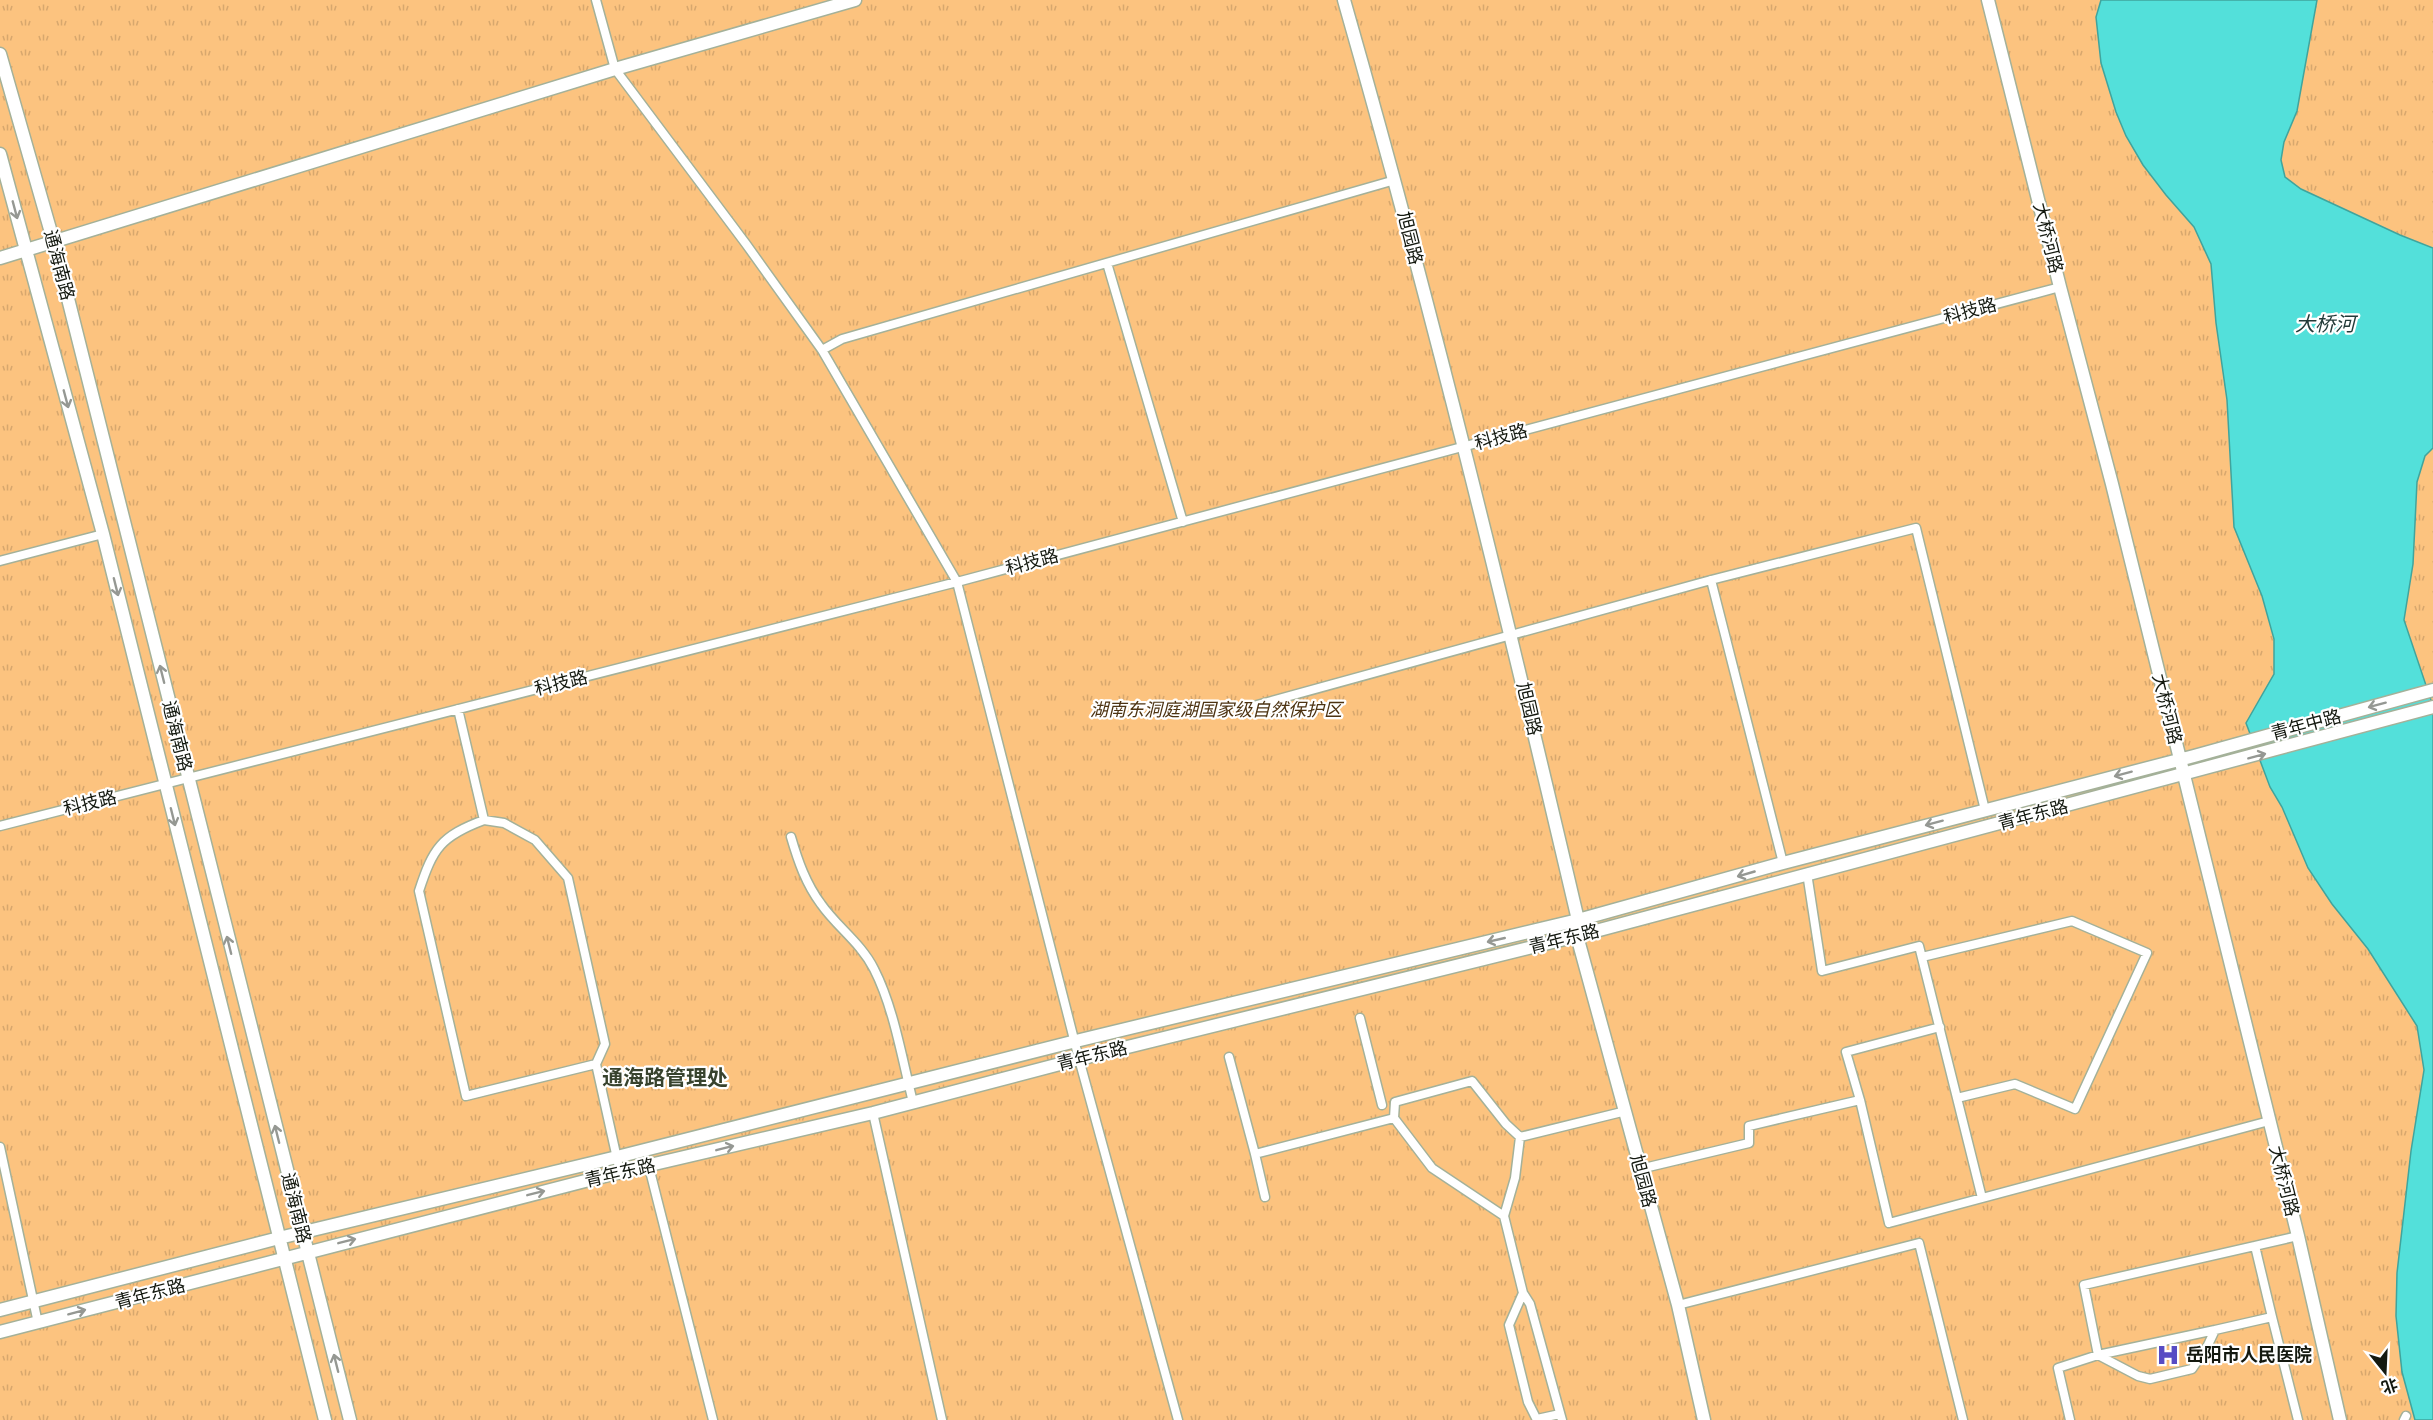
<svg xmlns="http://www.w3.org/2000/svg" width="2433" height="1420" font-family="'Libre Baskerville','Noto Sans SC',serif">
	<defs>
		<pattern id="park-tufts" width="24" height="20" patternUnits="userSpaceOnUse" patternTransform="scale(1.5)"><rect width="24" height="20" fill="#fcc37f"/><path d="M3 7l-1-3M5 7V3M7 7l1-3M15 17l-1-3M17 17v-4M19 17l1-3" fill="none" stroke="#d7a76d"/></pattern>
	</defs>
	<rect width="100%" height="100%" fill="#ecfae0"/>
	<path fill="url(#park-tufts)" d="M 0,0 L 2433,0 L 2433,1420 L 0,1420 Z"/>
	<path fill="#53e0da" stroke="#40a49d" stroke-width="1.5" d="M 2101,0 L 2317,0 L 2297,111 L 2284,142 L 2281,160 L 2285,177 L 2301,189 L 2400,235 L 2433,248 L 2433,448 L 2425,456 L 2417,482 L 2413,564 L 2404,620 L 2433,706 L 2433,1420 L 2415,1420 L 2402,1372 L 2396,1316 L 2397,1273 L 2411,1151 L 2424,1070 L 2417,1026 L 2368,949 L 2332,904 L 2308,868 L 2282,807 L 2270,787 L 2246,723 L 2274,674 L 2274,639 L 2262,596 L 2234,527 L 2227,400 L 2216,323 L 2211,264 L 2194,227 L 2166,195 L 2143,165 L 2126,136 L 2116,112 L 2101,63 L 2096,17 Z"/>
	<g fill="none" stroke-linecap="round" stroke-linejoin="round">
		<g stroke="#a4b199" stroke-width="11">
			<path id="street" d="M 596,0 L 615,69 L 746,244 L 822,350 L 957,582 L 1079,1059 L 1178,1420
				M 1107,263 L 1183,522
				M 822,350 L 842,339 L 1395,180
				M 0,561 L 103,534
				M 1711,580 L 1783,863
				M 458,709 L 484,820 L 504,823 L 535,840 L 568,878 L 605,1044 L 596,1064 L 620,1172
				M 1239,710 L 1711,580 L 1916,528 L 1985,810
				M 484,820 C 441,836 433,848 419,891 L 466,1096 L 596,1064
				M 0,826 L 957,582 L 2060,287
				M 791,837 C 798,861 806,884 821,904 C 837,927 861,943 874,969 C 894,1008 902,1059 913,1102
				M 1807,873 L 1822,971 L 1919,946 L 1982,1198
				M 1922,957 L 2072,921 L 2147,953 L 2075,1109 L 2015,1084 L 1957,1098
				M 1360,1018 L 1382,1105
				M 1229,1057 L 1255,1154 L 1394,1118
				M 1860,1100 L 1846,1052 L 1940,1027
				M 873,1113 L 942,1420
				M 0,1147 L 38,1323
				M 1255,1154 L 1265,1197
				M 649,1167 L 713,1420
				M 1640,1169 L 1749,1143 L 1749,1126 L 1860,1100 L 1889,1223 L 2269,1121
				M 1504,1216 L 1432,1168 L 1394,1118 L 1395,1102 L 1472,1081 L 1506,1124 L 1520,1137
				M 2255,1246 L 2272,1317 L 2215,1330 L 2207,1347 L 2192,1369 L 2150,1379 L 2138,1376 L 2098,1355 L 2084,1285 L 2298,1236
				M 1523,1293 L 1509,1325 L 1528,1402 L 1537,1420
				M 1678,1305 L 1919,1243 L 1963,1420
				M 2272,1317 L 2298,1420
				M 1537,1419 L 1560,1414
				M 1562,1420 L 1530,1304 L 1523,1293 L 1504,1216 L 1515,1178 L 1520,1137 L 1626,1111
				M 2070,1420 L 2058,1368 L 2098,1355 L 2215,1330
				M 2404,1420 L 2406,1416"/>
		</g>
		<g stroke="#a4b199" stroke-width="15">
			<path id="secondary" d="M 1344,0 C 1431,304 1506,612 1578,920 L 1577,936 L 1678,1305 L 1704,1420
				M 1988,0 L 2060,287 L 2112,484 L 2298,1236 L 2340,1420
				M 0,54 L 54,243 L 350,1420
				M 0,154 L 103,534 L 325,1420
				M 0,258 L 615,69 L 855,0
				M 0,1310 L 279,1238 L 617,1157 L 1076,1041 L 1578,920 L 1783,863 L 2194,756 L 2433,690
				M 0,1332 L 620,1172 L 873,1113 L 1079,1059 L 1577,936 L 2433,707"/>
		</g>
		<use href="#street" stroke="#fff" stroke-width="8"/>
		<use href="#secondary" stroke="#fff" stroke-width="12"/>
	</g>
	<defs><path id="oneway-shaft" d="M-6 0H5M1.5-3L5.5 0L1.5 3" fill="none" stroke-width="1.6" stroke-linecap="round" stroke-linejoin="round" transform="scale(1.5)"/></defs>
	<g stroke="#959893">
		<use href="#oneway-shaft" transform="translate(15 210) rotate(75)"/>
		<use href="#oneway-shaft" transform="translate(66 399) rotate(75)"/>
		<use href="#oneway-shaft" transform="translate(116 587) rotate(76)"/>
		<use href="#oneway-shaft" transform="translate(162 674) rotate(-104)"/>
		<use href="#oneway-shaft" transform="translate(2377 705) rotate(165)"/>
		<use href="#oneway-shaft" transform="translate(2257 756) rotate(-15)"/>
		<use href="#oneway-shaft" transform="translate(2123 774) rotate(165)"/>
		<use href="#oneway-shaft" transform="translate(173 817) rotate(76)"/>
		<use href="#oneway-shaft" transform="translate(1934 823) rotate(165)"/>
		<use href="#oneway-shaft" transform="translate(1746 874) rotate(164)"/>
		<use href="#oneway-shaft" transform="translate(1496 940) rotate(167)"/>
		<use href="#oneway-shaft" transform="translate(229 945) rotate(-104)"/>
		<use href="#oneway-shaft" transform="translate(277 1134) rotate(-104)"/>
		<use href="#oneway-shaft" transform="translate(725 1148) rotate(-14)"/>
		<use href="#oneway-shaft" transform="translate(536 1193) rotate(-14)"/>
		<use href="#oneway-shaft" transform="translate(347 1241) rotate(-14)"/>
		<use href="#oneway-shaft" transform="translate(77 1312) rotate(-15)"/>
		<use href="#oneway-shaft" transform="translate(336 1363) rotate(-104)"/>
	</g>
	<defs>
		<g id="hospital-bare" transform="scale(1.8)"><path d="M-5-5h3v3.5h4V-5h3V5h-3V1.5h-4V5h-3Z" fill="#574cc4" stroke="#fff" stroke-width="2.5" paint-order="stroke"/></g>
	</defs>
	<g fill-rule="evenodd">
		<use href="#hospital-bare" x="2168" y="1355"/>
	</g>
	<g text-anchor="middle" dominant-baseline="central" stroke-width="4.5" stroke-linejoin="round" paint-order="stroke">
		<g font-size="18" fill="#141910" stroke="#fff">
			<text transform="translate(1410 238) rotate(76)">旭园路</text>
			<text transform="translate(2048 238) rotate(76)">大桥河路</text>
			<text transform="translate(59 265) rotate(75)">通海南路</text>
			<text transform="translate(1970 311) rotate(-15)">科技路</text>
			<text transform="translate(1501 437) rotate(-15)">科技路</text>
			<text transform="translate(1032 562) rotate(-15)">科技路</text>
			<text transform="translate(561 683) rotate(-14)">科技路</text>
			<text transform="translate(1529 709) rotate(77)">旭园路</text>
			<text transform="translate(2167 709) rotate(76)">大桥河路</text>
			<text transform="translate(2306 725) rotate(-15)">青年中路</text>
			<text transform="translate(177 736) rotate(76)">通海南路</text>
			<text transform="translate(90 803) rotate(-14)">科技路</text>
			<text transform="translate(2033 815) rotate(-15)">青年东路</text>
			<text transform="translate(1564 939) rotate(-14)">青年东路</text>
			<text transform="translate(1092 1056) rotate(-14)">青年东路</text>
			<text transform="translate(620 1173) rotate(-13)">青年东路</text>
			<text transform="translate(1643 1181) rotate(75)">旭园路</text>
			<text transform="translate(2284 1181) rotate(76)">大桥河路</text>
			<text transform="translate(296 1208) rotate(76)">通海南路</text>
			<text transform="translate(150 1294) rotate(-15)">青年东路</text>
		</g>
		<g font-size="18" font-style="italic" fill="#4d3312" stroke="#fff">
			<text x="1216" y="710">湖南东洞庭湖国家级自然保护区</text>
		</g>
		<g font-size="18" font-weight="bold" fill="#141910" stroke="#fff" text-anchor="start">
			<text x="2186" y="1355">岳阳市人民医院</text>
		</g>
		<g font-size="20" font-style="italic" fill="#233b39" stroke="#fff">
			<text x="2325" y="324">大桥河</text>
		</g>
		<g font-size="21" font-weight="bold" fill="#38432e" stroke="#fff">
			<text x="665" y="1078">通海路管理处</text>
		</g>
	</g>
	<g transform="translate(2385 1372) rotate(162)" stroke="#ffffff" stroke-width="4.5" paint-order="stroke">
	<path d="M0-4.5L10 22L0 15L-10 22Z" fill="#141910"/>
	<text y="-9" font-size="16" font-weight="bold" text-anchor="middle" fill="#141910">北</text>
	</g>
</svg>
